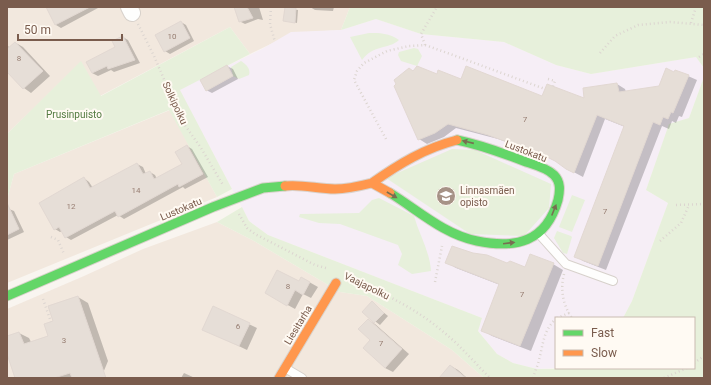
<svg xmlns="http://www.w3.org/2000/svg" width="711" height="385" font-family="Roboto,sans-serif">
	<rect width="100%" height="100%" fill="#f9f5f0"/>
	<path fill="#f2e8de" d="M 7,7 L 350,7 L 341,30 L 291,33 L 275,42 L 250,54 L 230,27 L 100,96 L 81,62 L 7,134 Z
		M 170,110 L 217,197 L 7,283 L 7,196 L 8,196 L 14,174 Z
		M 217,222 L 254,241 L 340,292 L 367,296 L 452,350 L 484,378 L 7,378 L 7,309 L 84,276 L 143,249 Z"/>
	<path fill="#f6eef6" d="M 376,19 L 421,34 L 504,42 L 556,65 L 591,74 L 696,57 L 704,68 L 704,77 L 689,118 L 669,125 L 646,190 L 668,203 L 632,301 L 623,318 L 556,318 L 556,368 L 537,369 L 513,363 L 497,354 L 478,331 L 482,318 L 268,235 L 249,221 L 179,89 L 262,49 L 291,32 L 341,30 Z"/>
	<path fill="#e7f0db" d="M 350,7 L 704,7 L 704,68 L 696,57 L 591,74 L 556,65 L 504,42 L 421,34 L 376,19 L 341,30 Z
		M 230,27 L 250,54 L 180,90 L 232,189 L 217,197 L 169,110 L 14,174 L 8,196 L 7,196 L 7,134 L 81,61 L 101,96 Z
		M 369,33 C 379,33 390,33 399,40 C 388,50 374,44 362,60 L 350,37 Z
		M 414,48 L 418,49 L 422,56 L 417,66 L 401,61 L 398,55 L 399,52 Z
		M 241,61 C 246,64 251,69 249,75 L 239,79 L 233,76 L 231,67 Z
		M 704,77 L 704,378 L 484,378 L 452,350 L 367,296 L 340,292 L 254,241 L 217,222 L 242,207 L 249,221 L 268,235 L 482,318 L 478,331 L 497,354 L 513,363 L 537,369 L 694,368 L 694,318 L 623,318 L 632,301 L 668,203 L 646,190 L 669,124 L 689,118 Z
		M 452,149 L 475,150 L 551,184 L 549,208 L 524,236 L 470,234 L 386,178 Z
		M 572,195 L 585,200 L 572,232 L 559,227 Z
		M 379,198 L 414,216 C 419,234 430,252 431,271 L 412,274 L 398,265 L 402,254 L 398,245 L 340,224 L 319,223 L 299,217 L 300,214 L 359,213 L 372,200 Z
		M 557,231 L 571,236 L 572,237 L 567,254 L 563,253 L 554,238 Z"/>
	<path fill="#0003" d="M 50,7 L 98,7 L 98,8 L 61,28 L 56,25 L 47,8 Z
		M 235,7 L 259,7 L 263,20 L 258,19 L 245,24 L 239,21 Z
		M 310,7 L 334,7 L 333,11 L 315,10 Z
		M 285,8 L 298,10 L 297,23 L 284,20 Z
		M 181,22 L 186,25 L 194,41 L 170,54 L 165,51 Z
		M 123,37 L 128,40 L 140,63 L 114,72 L 111,70 L 98,76 L 92,73 L 117,48 Z
		M 16,43 L 23,47 L 50,76 L 31,93 L 24,88 L 7,66 L 7,45 L 10,48 Z
		M 227,66 L 233,69 L 238,79 L 212,93 L 206,90 Z
		M 414,72 L 438,75 L 543,97 L 586,99 L 617,84 L 625,89 L 626,92 L 660,87 L 675,73 L 688,76 L 697,80 L 682,117 L 679,116 L 676,123 L 672,121 L 669,129 L 662,126 L 606,270 L 583,261 L 575,256 L 625,127 L 605,119 L 583,177 L 566,168 L 553,159 L 498,139 L 456,128 L 444,137 L 427,144 L 419,139 Z
		M 187,146 L 192,149 L 208,177 L 185,189 L 183,187 L 124,219 L 118,215 L 71,240 L 66,237 L 62,231 L 60,232 L 55,229 L 84,178 L 89,182 L 93,188 L 137,164 L 143,167 L 146,174 L 150,172 L 155,175 L 157,179 L 183,164 Z
		M 9,209 L 14,211 L 24,232 L 7,240 L 7,210 Z
		M 446,262 L 526,268 L 553,264 L 563,270 L 531,351 L 492,336 L 482,330 L 500,285 L 456,268 Z
		M 302,278 L 318,287 L 311,298 L 303,294 L 295,309 L 266,293 L 299,283 Z
		M 78,297 L 88,303 L 108,361 L 101,378 L 16,378 L 7,350 L 7,337 L 19,333 L 29,338 L 31,342 L 49,336 L 54,322 Z
		M 372,303 L 388,316 L 380,325 L 363,312 Z
		M 213,307 L 257,328 L 247,350 L 203,329 Z
		M 368,320 L 375,324 L 409,354 L 393,372 L 385,368 L 371,340 Z
		M 451,366 L 458,370 L 467,378 L 440,378 Z
		M 184,373 L 195,378 L 181,378 Z"/>
	<path fill="#e6ded7" stroke="#e2d8d2" d="M 46,7 L 90,7 L 55,25 Z
		M 234,7 L 247,7 L 253,18 L 239,22 Z
		M 285,7 L 296,8 L 295,23 L 283,21 Z
		M 181,21 L 190,38 L 164,52 L 155,35 Z
		M 123,36 L 135,60 L 108,69 L 107,66 L 92,73 L 86,62 L 115,47 L 112,41 Z
		M 15,42 L 43,71 L 23,89 L 7,72 L 7,49 Z
		M 227,65 L 233,76 L 206,91 L 200,80 Z
		M 417,66 L 437,74 L 438,70 L 461,79 L 466,66 L 542,96 L 547,84 L 584,98 L 583,88 L 617,83 L 619,92 L 659,86 L 666,68 L 674,72 L 675,70 L 689,75 L 673,113 L 671,112 L 668,119 L 663,117 L 660,125 L 653,122 L 598,266 L 574,257 L 624,126 L 597,115 L 574,173 L 566,169 L 555,161 L 543,155 L 488,135 L 448,124 L 435,133 L 418,140 L 394,86 L 396,84 L 394,80 L 409,68 L 413,71 Z
		M 187,145 L 203,174 L 179,187 L 178,184 L 118,217 L 115,211 L 65,238 L 59,227 L 54,230 L 39,203 L 84,177 L 90,188 L 137,163 L 143,174 L 150,171 L 154,179 L 182,164 L 175,152 Z
		M 7,203 L 19,229 L 7,235 Z
		M 452,246 L 473,253 L 487,255 L 507,263 L 510,261 L 525,267 L 530,254 L 554,263 L 520,346 L 481,331 L 499,284 L 445,263 Z
		M 277,270 L 299,281 L 301,277 L 310,282 L 303,295 L 295,290 L 287,306 L 265,293 Z
		M 78,296 L 106,378 L 72,378 L 70,373 L 54,378 L 15,378 L 7,354 L 7,336 L 19,332 L 24,344 L 48,336 L 44,324 L 53,321 L 48,306 Z
		M 372,301 L 384,313 L 374,323 L 362,312 Z
		M 213,306 L 250,323 L 239,346 L 202,330 Z
		M 368,319 L 402,349 L 385,368 L 363,348 L 370,340 L 358,329 Z
		M 450,365 L 466,378 L 439,378 Z"/>
	<g fill="none" stroke-linecap="round" stroke-linejoin="round">
		<g stroke="#d7d1cb" stroke-width="10">
			<path id="lane" d="M 539,234 L 566,264 L 613,281
				M 285,368 L 302,378"/>
		</g>
		<g stroke="#d7d1cb" stroke-width="18">
			<path id="street" d="M 129,7 L 132,13"/>
		</g>
		<g stroke="#d9d2cb" stroke-width="11">
			<path id="fast" d="M 390,193 C 418,210 443,234 477,241 C 516,249 546,242 558,200 C 560,191 561,182 554,175 C 547,168 535,165 526,162 C 503,153 481,145 457,140
				M 7,296 L 213,207 L 263,188 L 285,186"/>
		</g>
		<g stroke="#d9d2cb" stroke-width="11">
			<path id="slow" d="M 285,186 C 302,184 318,189 335,189 C 348,189 360,186 372,183
				M 390,193 L 372,183 C 399,164 425,148 457,140
				M 279,378 L 336,283"/>
		</g>
		<path stroke="#dcd5d0" stroke-width="2.5" stroke-dasharray="1 3" stroke-linecap="butt" d="M 271,7 L 270,24 L 275,42
			M 691,23 L 696,7
			M 138,24 L 154,56 L 182,121 L 201,148 L 223,185
			M 425,45 L 421,34 L 437,7
			M 600,53 L 615,36 L 638,25 L 670,22 L 704,25
			M 699,57 L 704,54
			M 548,79 L 555,81 L 553,86
			M 386,139 L 354,80 L 357,71 L 364,63 L 387,51 L 409,46 L 425,45 L 453,55 L 545,89
			M 676,205 L 704,204
			M 239,214 L 247,228 L 255,234 L 315,265 L 326,268
			M 51,237 L 58,240 L 64,254
			M 660,241 L 681,223 L 689,205
			M 564,274 C 560,290 563,305 572,318
			M 353,279 C 384,294 415,308 441,330 C 459,344 474,362 490,378
			M 435,282 L 442,246
			M 43,299 L 51,322
			M 557,318 L 569,313
			M 694,363 L 704,356
			M 533,378 C 534,375 535,372 536,369 C 543,353 541,331 556,319
			M 664,378 L 687,368"/>
		<use href="#lane" stroke="#fefefd" stroke-width="8"/>
		<use href="#street" stroke="#fefefd" stroke-width="16"/>
		<use href="#fast" stroke="#63d668" stroke-width="9"/>
		<use href="#slow" stroke="#ff974d" stroke-width="9"/>
	</g>
	<defs><path id="oneway-solid" d="M-6-.8H1V-3.2L6.5 0L1 3.2V.8H-6Z"/></defs>
	<g fill="#776e51">
		<use href="#oneway-solid" transform="translate(468 142) rotate(-167)"/>
		<use href="#oneway-solid" transform="translate(392 195) rotate(30)"/>
		<use href="#oneway-solid" transform="translate(554 210) rotate(-68)"/>
		<use href="#oneway-solid" transform="translate(509 243) rotate(-7)"/>
	</g>
	<defs>
		<g id="school-disc" transform="scale(1)"><circle r="9.5" fill="#a69286" stroke="#fffaf3"/><path d="M0-5L7-2L0 1L-7-2ZM-4 1L0 2.5L4 1V4Q0 6-4 4Z" fill="#fff"/></g>
	</defs>
	<g fill-rule="evenodd">
		<use href="#school-disc" x="446" y="196"/>
	</g>
	<g text-anchor="middle" dominant-baseline="central" stroke-width="4" stroke-linejoin="round" paint-order="stroke">
		<g font-size="8" fill="#977e72">
			<text x="172" y="36">10</text>
			<text x="19" y="58">8</text>
			<text x="525" y="119">7</text>
			<text x="136" y="190">14</text>
			<text x="71" y="206">12</text>
			<text x="605" y="211">7</text>
			<text x="288" y="286">8</text>
			<text x="522" y="294">7</text>
			<text x="238" y="326">6</text>
			<text x="64" y="340">3</text>
			<text x="381" y="343">7</text>
		</g>
		<g font-size="10" fill="#7a5c4d" stroke="#fffaf3">
			<text transform="translate(175 103) rotate(65)">Solkipolku</text>
			<text transform="translate(526 151) rotate(21)">Lustokatu</text>
			<text transform="translate(181 209) rotate(-23)">Lustokatu</text>
			<text transform="translate(367 286) rotate(26)">Vaajapolku</text>
			<text transform="translate(298 325) rotate(-59)">Liesitarha</text>
		</g>
		<g font-size="10" fill="#537a41" stroke="#fffaf3">
			<text x="74" y="114">Prusinpuisto</text>
		</g>
		<g font-size="10" fill="#7a5c4d" stroke="#fffaf3" text-anchor="start">
			<text x="460" y="190">Linnasmäen<tspan x="460" dy="12">opisto</tspan></text>
		</g>
	</g>
	<rect width="711" height="385" fill="none" stroke="#7a5c4d" stroke-width="16"/>
	<rect x="555" y="317" width="140" height="52" fill="#fffaf3" stroke="#cabbb1"/>
	<rect x="563" y="330" width="20" height="6" fill="#63d668" stroke="#cabbb1"/>
	<text x="591" y="337" font-size="12" fill="#7a5c4d">Fast</text>
	<rect x="563" y="350" width="20" height="6" fill="#ff974d" stroke="#cabbb1"/>
	<text x="591" y="357" font-size="12" fill="#7a5c4d">Slow</text>
	<path d="M18 34v6h104v-6" fill="none" stroke="#7a5c4d" stroke-width="2"/>
	<text x="24" y="34" font-size="12" fill="#7a5c4d" stroke="#fffaf3" stroke-width="3" paint-order="stroke">50 m</text>
</svg>
